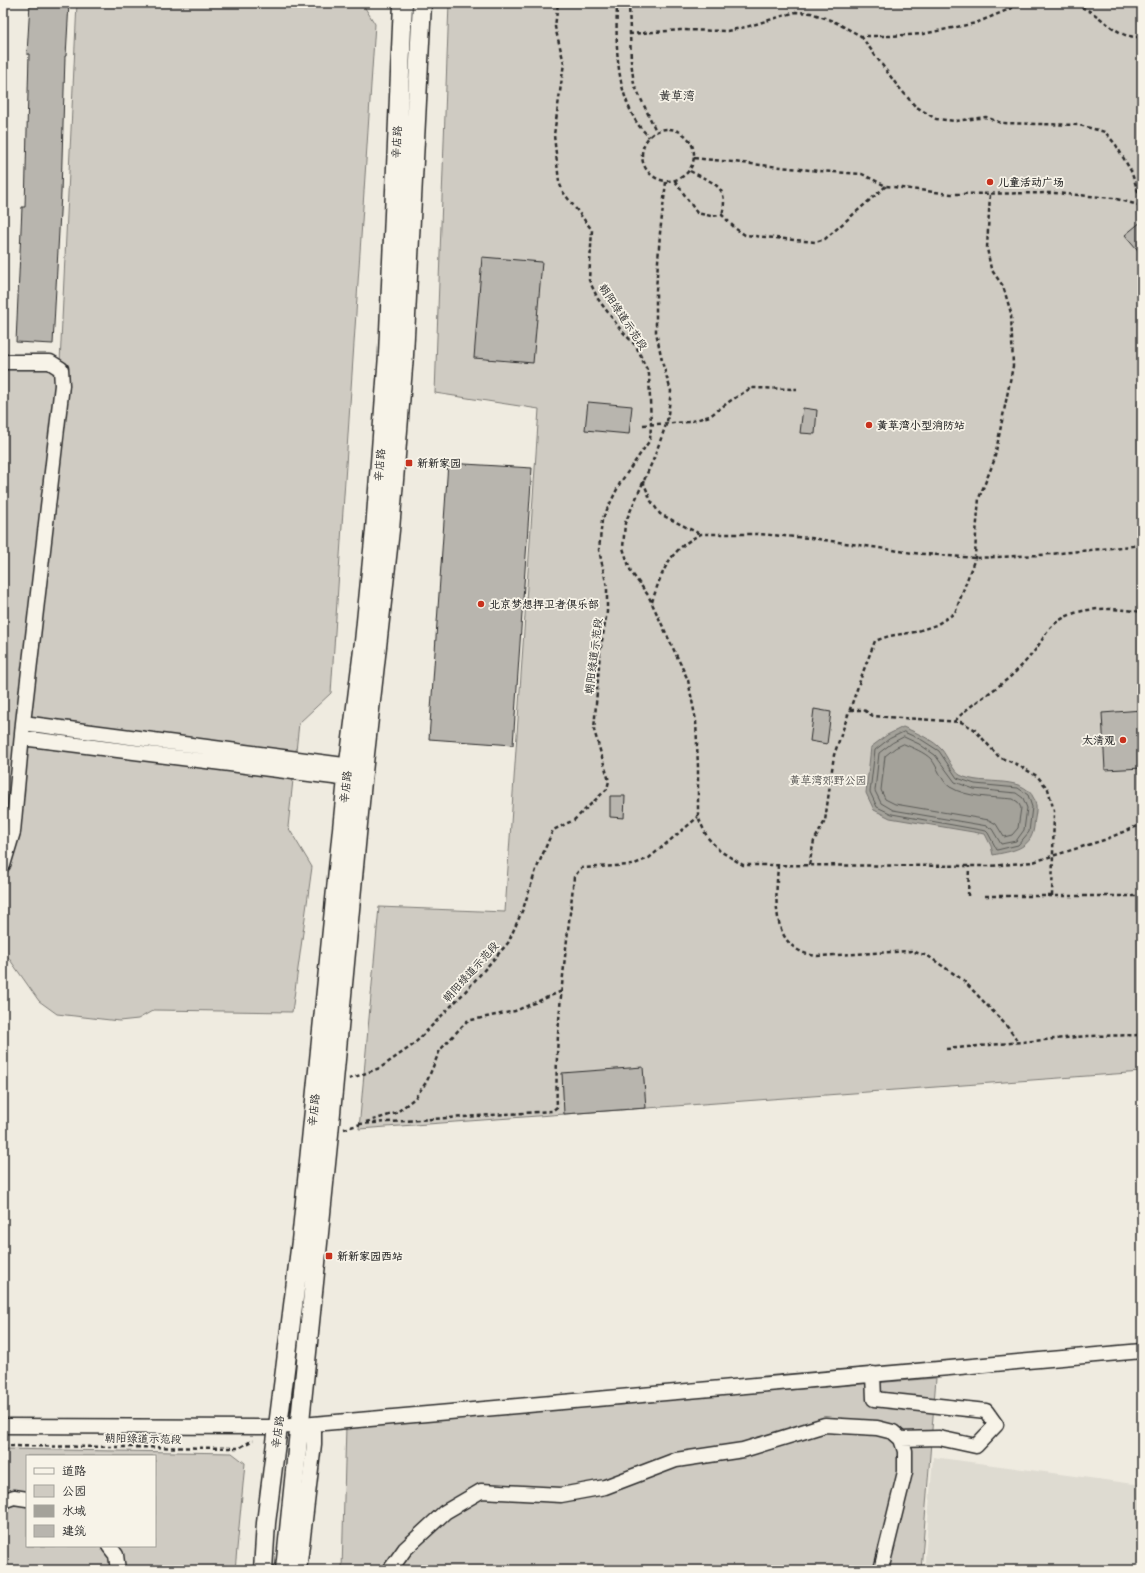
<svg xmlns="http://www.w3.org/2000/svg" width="1145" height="1573" font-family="'Comic Neue','LXGW WenKai TC',sans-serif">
	<rect width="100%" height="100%" fill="#efebe0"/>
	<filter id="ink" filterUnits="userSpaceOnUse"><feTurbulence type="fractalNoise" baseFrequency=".025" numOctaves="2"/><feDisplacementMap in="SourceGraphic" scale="8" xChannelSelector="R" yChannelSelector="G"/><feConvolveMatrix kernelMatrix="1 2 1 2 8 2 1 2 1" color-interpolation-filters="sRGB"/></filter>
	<g filter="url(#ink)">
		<path fill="#dedbd1" d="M 933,1457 L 1142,1485 L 1142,1570 L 924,1570 Z"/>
		<path fill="#cfcbc2" stroke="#7d7b76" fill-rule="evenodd" d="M 77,3 L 362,3 L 375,24 L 331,693 L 299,723 L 288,827 L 312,867 L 292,1012 L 154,1010 L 138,1019 L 119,1021 L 57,1014 L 39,1001 L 8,957 L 3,955 L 3,362 L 60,363 Z
			M 449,3 L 1142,3 L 1142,1072 L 359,1129 L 379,907 L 505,912 L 539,409 L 435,393 Z
			M 936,1378 L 921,1570 L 342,1570 L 346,1426 Z
			M 3,1449 L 232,1453 L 245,1463 L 235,1570 L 3,1570 ZM 27,1456 L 155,1456 L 155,1546 L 27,1546 Z"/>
		<path fill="#a4a29a" stroke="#74726e" d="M 903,727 C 915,732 934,740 942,750 C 947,756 953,771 960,775 C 983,788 1029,771 1036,805 C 1037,812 1034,820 1034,827 C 1031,850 1011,851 993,855 L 991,846 L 985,834 L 890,818 L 874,810 L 866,793 L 871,747 L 887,735 Z"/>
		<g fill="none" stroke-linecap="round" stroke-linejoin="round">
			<path stroke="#5b5b57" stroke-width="1" d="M 904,732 L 922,740 L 939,751 L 957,778 L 975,784 L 1018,788 L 1028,795 L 1032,807 L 1029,832 L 1018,845 L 997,850 L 988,833 L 986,831 L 892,814 L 877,807 L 870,792 L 875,750 L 889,739 Z
				M 904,737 L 919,744 L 935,755 L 955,782 L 974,789 L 1016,793 L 1023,798 L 1027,808 L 1024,830 L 1016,841 L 1001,844 L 992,829 L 987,826 L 893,810 L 881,803 L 875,791 L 879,753 L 892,743 Z
				M 904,744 C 913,748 924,752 931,759 C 938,767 941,781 950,787 C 968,798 993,797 1013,799 L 1018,802 L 1021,808 L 1018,828 L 1012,835 L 1004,837 L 996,824 L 989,820 L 895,804 L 885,799 L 881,790 L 885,756 L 895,748 Z"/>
		</g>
		<path fill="#b8b5ae" stroke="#2b2b2b" d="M 30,3 L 69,3 L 66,56 L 65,56 L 61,193 L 53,344 L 16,342 L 22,207 L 25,207 L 29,54 L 27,54 Z
			M 1142,221 L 1142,255 L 1125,235 Z
			M 482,257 L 542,262 L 533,363 L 474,358 Z
			M 588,402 L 632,406 L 629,434 L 585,430 Z
			M 803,408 L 817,410 L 815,434 L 800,433 Z
			M 448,463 L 532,468 L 513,745 L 429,739 Z
			M 814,709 L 831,712 L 827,744 L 810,741 Z
			M 1142,710 L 1142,768 L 1105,770 L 1102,713 Z
			M 610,796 L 625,796 L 624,818 L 610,817 Z
			M 643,1067 L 646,1108 L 564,1114 L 562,1073 Z"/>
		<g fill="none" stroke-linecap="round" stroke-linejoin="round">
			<g stroke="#2b2b2b" stroke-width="17">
				<path id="minor" d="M 3,362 L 50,362 L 61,369 L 62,385 L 23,723 L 13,832 L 3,865
					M 23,723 L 359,767
					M 22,738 L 357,780
					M 873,1374 L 874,1399 L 986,1411 L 996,1425 L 976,1446 L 939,1438 L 901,1439
					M 3,1426 L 279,1427 L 1142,1351
					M 3,1501 L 14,1497 L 27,1499
					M 109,1546 L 116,1555 L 118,1570
					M 299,1570 L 314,1444 L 314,1424
					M 390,1570 L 405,1549 L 445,1512 L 481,1491 L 561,1495 L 605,1487 L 676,1460 L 743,1450 L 825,1425 L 877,1428 L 893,1432 L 901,1439 L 905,1451 L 905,1472 L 881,1570"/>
			</g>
			<g stroke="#2b2b2b" stroke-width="21">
				<path id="major" d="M 263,1570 L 266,1523 L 301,1241 L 347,779 L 364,642 L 375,530 L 388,355 L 403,3
					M 285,1570 L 329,1134 L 362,781 L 390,530 L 404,355 L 422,3"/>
			</g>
			<path stroke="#2b2b2b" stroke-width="2.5" stroke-dasharray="4 3" stroke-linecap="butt" d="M 617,3 C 616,43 615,87 637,123 C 640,128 645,132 649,137
				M 629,3 L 631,61 L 634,84 L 656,131
				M 1068,3 C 1095,9 1102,23 1123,34 C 1129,37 1136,37 1142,37
				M 629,34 L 680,30 L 727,31 L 746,27 L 796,12 L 811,13 L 833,21 L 861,36 L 890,36 L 923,34 L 976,23 L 1024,3
				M 861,36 L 896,84 L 915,106 L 936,119 L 956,121 L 986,117 L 1001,123 L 1079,125 L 1105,132 L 1116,145 L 1131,171 L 1142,203
				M642 155a26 26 0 1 1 52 0a26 26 0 1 1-52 0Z
				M 694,158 L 819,171 L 862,174 L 886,186 L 951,194 L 1054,193 L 1113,198 L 1142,206
				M 690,171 C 712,183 730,185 722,215
				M 675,181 L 697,213 L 711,216 L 722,215 L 736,229 L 745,235 L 815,242 L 825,239 L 886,186
				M 666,182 L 660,233 L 656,290 L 656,332 L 663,365 L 671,391 L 667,422 L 654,458 L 625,523 L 623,548 L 631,572 L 648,595 L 688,680 L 696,721 L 698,767 L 698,817 L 707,837 L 720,851 L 743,865 L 990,866 L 1033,862 L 1104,840 L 1135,827 L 1142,826
				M 643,425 L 688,422 L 710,416 L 730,401 L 751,388 L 797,389
				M 643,481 L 651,501 L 660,514 L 700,534
				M 652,602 C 662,571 669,550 701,534 L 757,534 L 811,538 L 913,553 L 975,558 L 1040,555 L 1142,545
				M 850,710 L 864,710 L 873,716 L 961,722 L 974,729 L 999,757 L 1016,764 L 1037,776 L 1048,789 L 1054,811 L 1052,896
				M 955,721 C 971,703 993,692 1011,676 C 1020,668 1029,658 1036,649 C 1041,642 1046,632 1052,626 C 1077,604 1111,608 1142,612
				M 778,865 C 776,900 769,950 817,956 L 911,951 L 928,956 L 963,980 L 1005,1024 L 1015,1037 L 1017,1042
				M 809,865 L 814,841 L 825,821 L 834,755 L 863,672 L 875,641 L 889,636 L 915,632 L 936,625 L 955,613 L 975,558 L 976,534 L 979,498 L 994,461 L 1013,366 L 1011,313 L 1003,286 L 991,269 L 987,248 L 990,194
				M 968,896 L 969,866
				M 985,896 L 1142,896
				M 946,1049 L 1087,1036 L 1142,1035
				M 349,1079 L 380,1068 L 413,1045 L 463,994 L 508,943 L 523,909 L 536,870 L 553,830 L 574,820 L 607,789 L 609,781 L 594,730 L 600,652 L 607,612 L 607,587 L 599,550 L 602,520 L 620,483 L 650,440 L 651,425 L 649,374 L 636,346 L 621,330 L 598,299 L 589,280 L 592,230 L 563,192 L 559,182 L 554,135 L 564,63 L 555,27 L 558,3
				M 366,1122 L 396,1113 L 415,1098 L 427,1081 L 440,1050 L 467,1021 L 515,1011 L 562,991
				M 359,1124 L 552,1111 L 557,1107 C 554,1031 566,953 574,877 L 581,868 L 632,865 L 649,858 L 698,817
				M 344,1129 L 361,1124
				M 3,1446 L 239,1448 L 253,1440"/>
			<use href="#minor" stroke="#f7f3e8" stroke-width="14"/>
			<use href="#major" stroke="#f7f3e8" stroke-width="18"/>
		</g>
	</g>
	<g fill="#c8321e" stroke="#f7f3e8" stroke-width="1.5">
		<circle cx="990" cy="182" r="4"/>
		<circle cx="869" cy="425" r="4"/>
		<rect x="405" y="459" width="8" height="8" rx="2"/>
		<circle cx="481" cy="604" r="4"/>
		<circle cx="1123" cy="740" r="4"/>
		<rect x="325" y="1252" width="8" height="8" rx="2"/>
	</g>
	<g text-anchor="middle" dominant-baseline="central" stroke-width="3.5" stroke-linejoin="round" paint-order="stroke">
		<g font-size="11" fill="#2b2b2b" stroke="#f7f3e8">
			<text transform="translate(397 142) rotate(-87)">辛店路</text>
			<text transform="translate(623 317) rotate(56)">朝阳绿道示范段</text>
			<text transform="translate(380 465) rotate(-86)">辛店路</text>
			<text transform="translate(594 656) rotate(-83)">朝阳绿道示范段</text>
			<text transform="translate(346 787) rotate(-84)">辛店路</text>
			<text transform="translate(471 972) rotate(-48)">朝阳绿道示范段</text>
			<text transform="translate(314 1110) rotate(-84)">辛店路</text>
			<text transform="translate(278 1432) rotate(-83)">辛店路</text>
			<text transform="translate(143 1439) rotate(1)">朝阳绿道示范段</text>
		</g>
		<g font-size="11" font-weight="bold" fill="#2b2b2b" stroke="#f7f3e8" text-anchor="start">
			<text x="998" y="182">儿童活动广场</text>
			<text x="877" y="425">黄草湾小型消防站</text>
			<text x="417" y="463">新新家园</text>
			<text x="489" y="604">北京梦想捍卫者俱乐部</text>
			<text x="1115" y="740" text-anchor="end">太清观</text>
			<text x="337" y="1256">新新家园西站</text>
		</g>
		<g font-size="11" fill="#545351" stroke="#f7f3e8">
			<text x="828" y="780">黄草湾郊野公园</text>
		</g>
		<g font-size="12" fill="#2b2b2b" stroke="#f7f3e8">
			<text x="677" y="96">黄草湾</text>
		</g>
	</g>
	<rect width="1145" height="1573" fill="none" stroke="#f7f3e8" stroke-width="16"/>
	<rect x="8" y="8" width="1129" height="1557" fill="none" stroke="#2b2b2b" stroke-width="1.5" filter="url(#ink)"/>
	<rect x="26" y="1455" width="130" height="92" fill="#f7f3e8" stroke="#a5a39c"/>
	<rect x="34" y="1468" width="20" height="6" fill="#f7f3e8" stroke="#a5a39c"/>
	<text x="62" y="1475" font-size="12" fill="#2b2b2b">道路</text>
	<rect x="34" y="1485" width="20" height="12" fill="#cfcbc2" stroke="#a5a39c"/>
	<text x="62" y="1495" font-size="12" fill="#2b2b2b">公园</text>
	<rect x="34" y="1505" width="20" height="12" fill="#a4a29a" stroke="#a5a39c"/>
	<text x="62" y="1515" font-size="12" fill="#2b2b2b">水域</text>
	<rect x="34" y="1525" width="20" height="12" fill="#b8b5ae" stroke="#a5a39c"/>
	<text x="62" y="1535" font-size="12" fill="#2b2b2b">建筑</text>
</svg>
